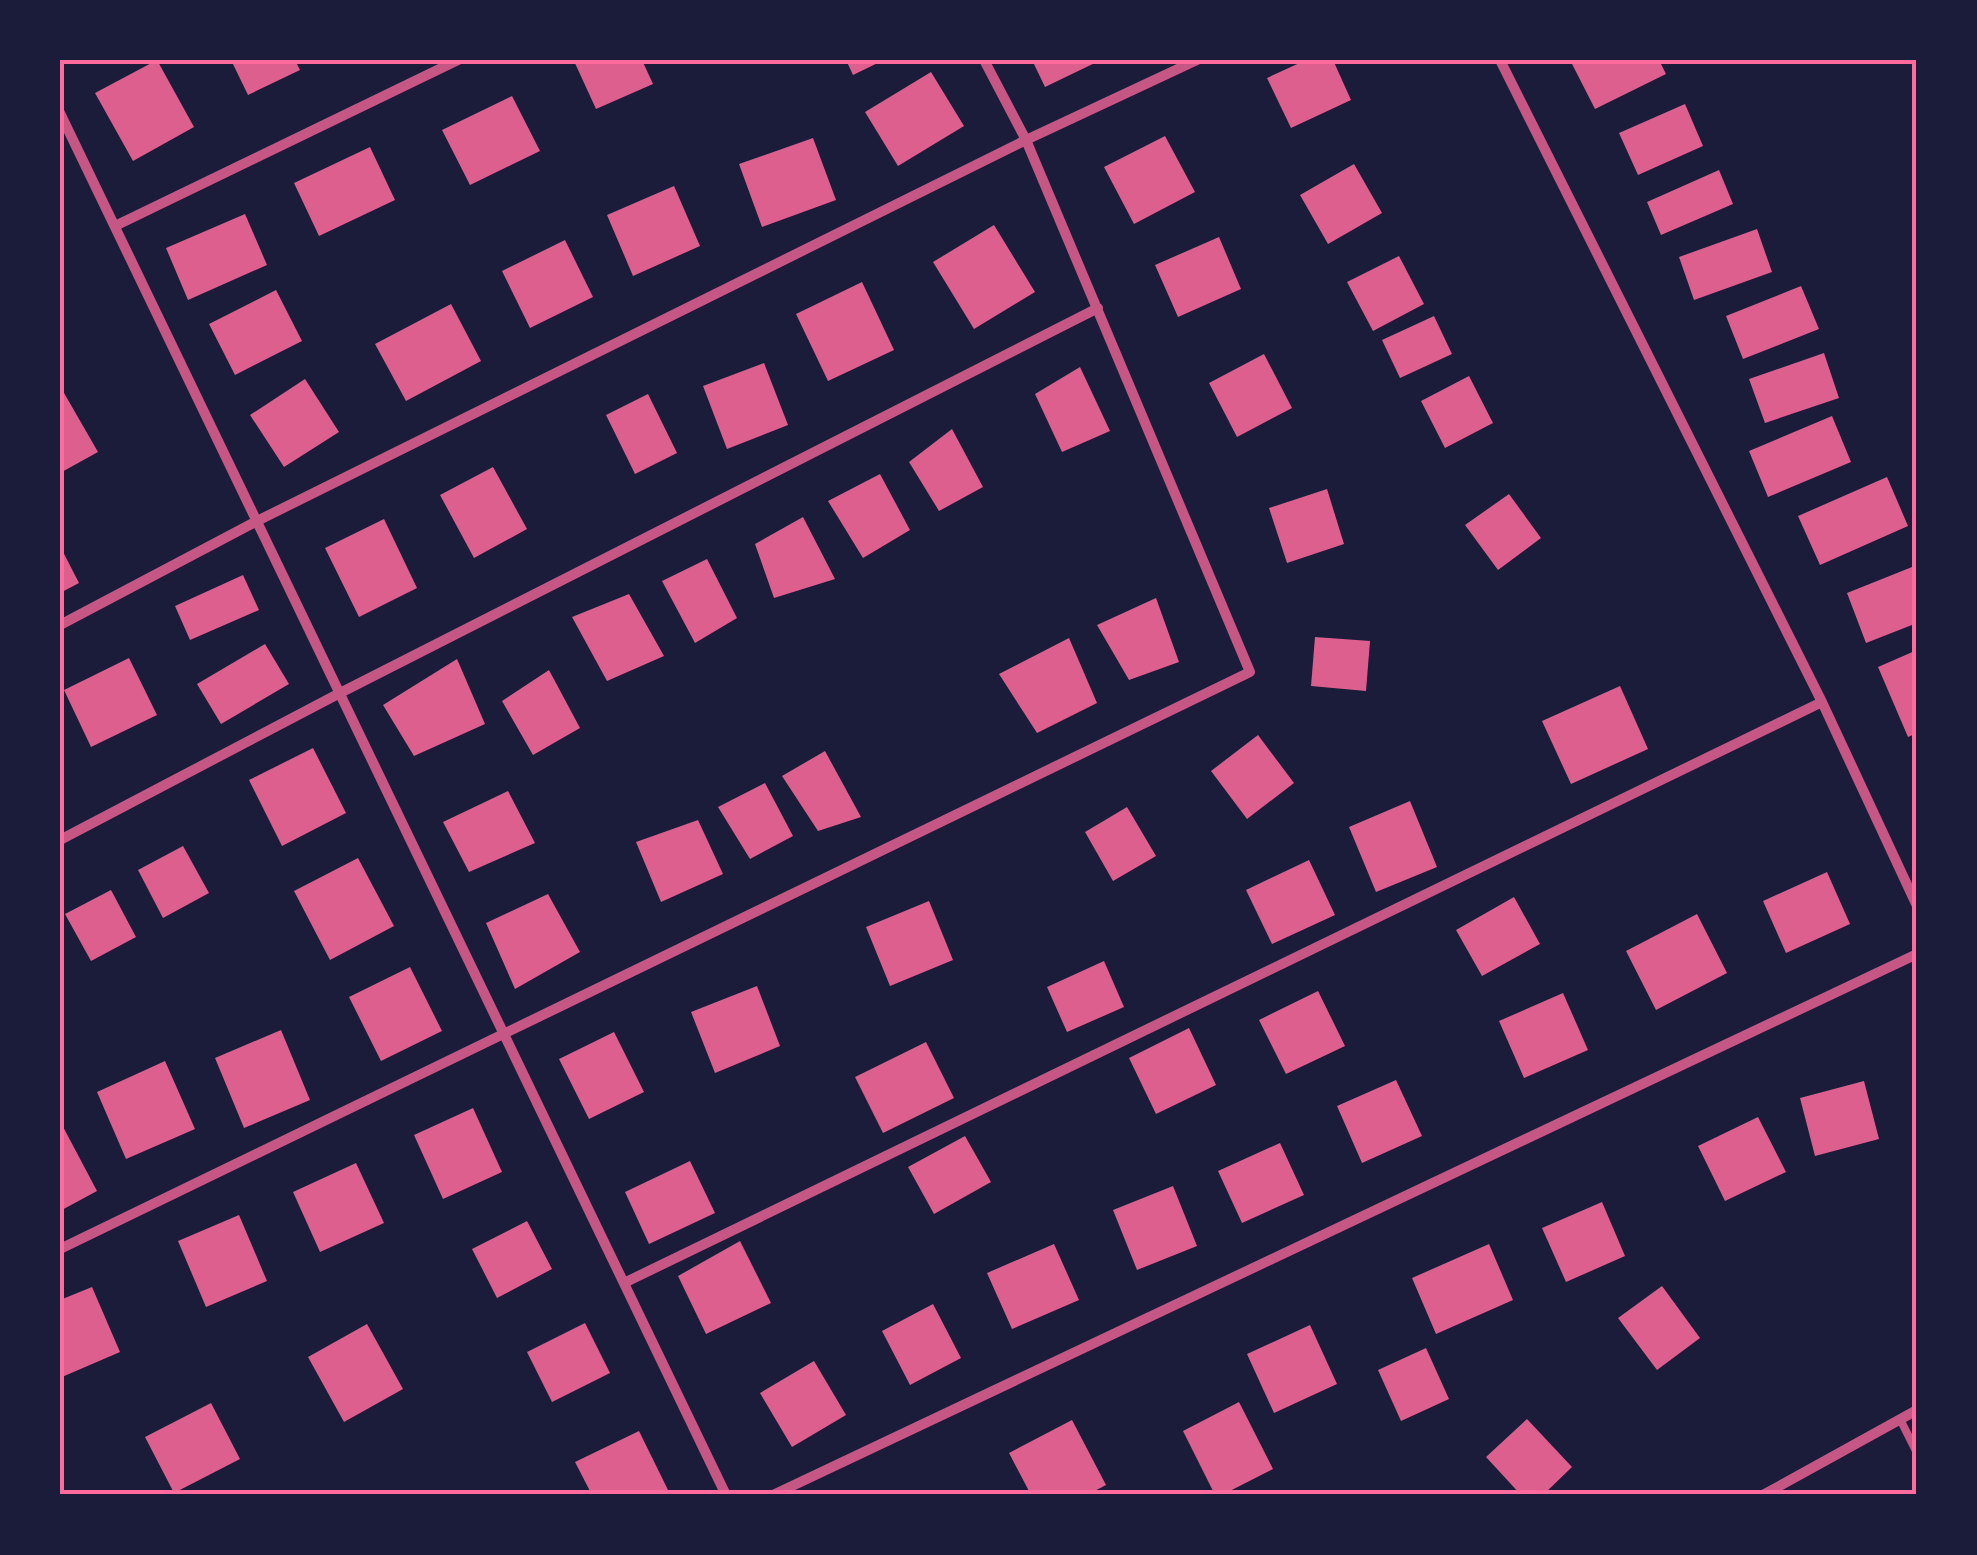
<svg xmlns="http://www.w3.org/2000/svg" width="1977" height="1555" font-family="'Nunito Sans',sans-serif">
	<rect width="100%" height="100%" fill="#1b1b3a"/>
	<path fill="#dd5f8e" d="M 157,60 L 194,127 L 133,161 L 95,93 Z
		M 231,60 L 295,60 L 300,70 L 248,95 Z
		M 577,60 L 642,60 L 653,84 L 596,109 L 574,61 Z
		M 846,60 L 884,60 L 853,75 Z
		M 1032,60 L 1101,60 L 1045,87 Z
		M 1306,60 L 1333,60 L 1351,100 L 1291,128 L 1267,78 Z
		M 1570,60 L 1659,60 L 1666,74 L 1595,109 Z
		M 931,72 L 964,126 L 898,166 L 865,112 Z
		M 512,96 L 540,151 L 470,185 L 442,130 Z
		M 1685,104 L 1703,146 L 1638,175 L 1619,133 Z
		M 1165,136 L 1195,192 L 1134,224 L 1104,167 Z
		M 813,138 L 836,200 L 762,227 L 739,164 Z
		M 370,147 L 395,200 L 319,236 L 294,183 Z
		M 1354,164 L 1382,213 L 1328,244 L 1300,195 Z
		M 1719,170 L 1733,204 L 1661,235 L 1647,202 Z
		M 674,186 L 700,246 L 633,276 L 607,215 Z
		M 245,214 L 267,265 L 188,300 L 166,248 Z
		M 994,225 L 1035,292 L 974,329 L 933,262 Z
		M 1757,229 L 1772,272 L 1694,300 L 1679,257 Z
		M 1219,237 L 1241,289 L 1178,317 L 1155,265 Z
		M 565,240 L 593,297 L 530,328 L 502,271 Z
		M 1399,256 L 1424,304 L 1373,331 L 1347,282 Z
		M 862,282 L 894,350 L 828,381 L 796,314 Z
		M 1801,286 L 1819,329 L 1743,359 L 1726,316 Z
		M 276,290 L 302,341 L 235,375 L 209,324 Z
		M 451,304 L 481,361 L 406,401 L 375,344 Z
		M 1434,316 L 1452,354 L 1400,378 L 1382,340 Z
		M 1824,353 L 1839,398 L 1765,423 L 1749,379 Z
		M 1264,354 L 1292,408 L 1237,437 L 1209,383 Z
		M 764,363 L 788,425 L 727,449 L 703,386 Z
		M 1080,367 L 1110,431 L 1062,452 L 1035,394 Z
		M 1469,376 L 1493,423 L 1445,448 L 1421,401 Z
		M 305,379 L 339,432 L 284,467 L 250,415 Z
		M 60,386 L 98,452 L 60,473 Z
		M 648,394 L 677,453 L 635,474 L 606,415 Z
		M 1832,416 L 1851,462 L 1768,497 L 1749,451 Z
		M 952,429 L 983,487 L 939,511 L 909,462 Z
		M 493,467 L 527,529 L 474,558 L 440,495 Z
		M 880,474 L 910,530 L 863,558 L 828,501 Z
		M 1887,477 L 1908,526 L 1820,565 L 1798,516 Z
		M 1327,489 L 1344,544 L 1287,563 L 1269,508 Z
		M 1509,494 L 1541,538 L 1498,570 L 1465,525 Z
		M 803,517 L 835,579 L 774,598 L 755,544 Z
		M 384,519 L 417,588 L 359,617 L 325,548 Z
		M 60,546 L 79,583 L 60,593 Z
		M 707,559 L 737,618 L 695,643 L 662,581 Z
		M 1917,565 L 1917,623 L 1866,643 L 1847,593 Z
		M 243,575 L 259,610 L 190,640 L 175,606 Z
		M 629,594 L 664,656 L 607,681 L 572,617 Z
		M 1156,598 L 1179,662 L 1129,680 L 1097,625 Z
		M 1315,637 L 1370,641 L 1366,691 L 1311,686 Z
		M 1069,638 L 1097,703 L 1037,733 L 999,674 Z
		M 265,644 L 289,684 L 221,724 L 197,684 Z
		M 1917,650 L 1917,733 L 1908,737 L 1878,667 Z
		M 129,658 L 157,715 L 91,747 L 64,690 Z
		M 457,659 L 485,724 L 414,756 L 383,705 Z
		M 549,670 L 580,728 L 533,755 L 502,701 Z
		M 1620,686 L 1648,749 L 1571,784 L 1542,721 Z
		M 1258,735 L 1294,783 L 1247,819 L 1211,771 Z
		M 313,748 L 346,813 L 282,846 L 249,780 Z
		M 825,751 L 861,817 L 818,831 L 782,776 Z
		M 765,783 L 793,836 L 750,859 L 718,807 Z
		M 508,791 L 535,843 L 469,872 L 443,822 Z
		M 1410,801 L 1437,867 L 1376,892 L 1349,827 Z
		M 1127,807 L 1156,856 L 1113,881 L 1085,832 Z
		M 698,820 L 723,874 L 661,902 L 636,842 Z
		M 183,846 L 209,893 L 163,918 L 138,870 Z
		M 358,858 L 394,926 L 330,960 L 294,891 Z
		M 1309,860 L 1335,915 L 1272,944 L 1246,890 Z
		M 1827,872 L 1850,924 L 1786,953 L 1763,901 Z
		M 111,890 L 136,937 L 91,961 L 65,914 Z
		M 548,894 L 580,952 L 515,989 L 486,923 Z
		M 1514,897 L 1540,944 L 1482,976 L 1456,930 Z
		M 929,901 L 953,960 L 890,986 L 866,927 Z
		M 1697,914 L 1727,973 L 1656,1010 L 1626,951 Z
		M 1104,961 L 1124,1007 L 1067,1032 L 1047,987 Z
		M 410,967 L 442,1031 L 381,1061 L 349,997 Z
		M 757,986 L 780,1046 L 715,1073 L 691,1012 Z
		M 1318,991 L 1345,1046 L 1286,1074 L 1259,1020 Z
		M 1563,993 L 1588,1050 L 1524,1078 L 1499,1021 Z
		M 1189,1028 L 1216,1085 L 1156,1114 L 1129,1058 Z
		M 281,1030 L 310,1100 L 244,1128 L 215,1058 Z
		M 614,1032 L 644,1092 L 589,1119 L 559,1059 Z
		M 926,1042 L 954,1098 L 883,1133 L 855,1077 Z
		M 165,1061 L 195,1129 L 126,1159 L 97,1092 Z
		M 1396,1080 L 1422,1136 L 1362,1163 L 1337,1106 Z
		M 1864,1081 L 1879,1139 L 1815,1156 L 1800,1098 Z
		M 473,1108 L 502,1172 L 443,1199 L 414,1135 Z
		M 1758,1117 L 1786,1172 L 1725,1201 L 1698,1146 Z
		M 60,1121 L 97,1191 L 60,1211 Z
		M 965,1136 L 991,1182 L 934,1214 L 908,1167 Z
		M 1280,1143 L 1304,1195 L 1242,1223 L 1218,1171 Z
		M 690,1161 L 715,1213 L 649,1244 L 625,1192 Z
		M 356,1163 L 384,1223 L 320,1252 L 293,1192 Z
		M 1173,1186 L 1197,1246 L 1137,1270 L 1113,1210 Z
		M 1602,1202 L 1625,1256 L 1566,1282 L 1542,1228 Z
		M 239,1215 L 267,1281 L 206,1307 L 178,1241 Z
		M 527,1221 L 552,1269 L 497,1298 L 472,1249 Z
		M 740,1241 L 771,1303 L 706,1334 L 678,1276 Z
		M 1054,1244 L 1079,1300 L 1012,1329 L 987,1273 Z
		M 1489,1244 L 1513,1300 L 1436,1334 L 1412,1278 Z
		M 1662,1286 L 1700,1338 L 1657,1370 L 1618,1318 Z
		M 92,1287 L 120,1352 L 62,1377 L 60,1300 Z
		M 933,1304 L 961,1358 L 910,1385 L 882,1331 Z
		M 585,1323 L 610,1373 L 552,1402 L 527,1352 Z
		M 367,1324 L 403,1389 L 344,1422 L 308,1357 Z
		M 1310,1325 L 1337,1384 L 1274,1413 L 1247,1354 Z
		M 1426,1348 L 1449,1399 L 1401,1421 L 1378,1370 Z
		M 814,1361 L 846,1415 L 792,1447 L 760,1393 Z
		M 1239,1402 L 1273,1469 L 1222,1495 L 1215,1495 L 1183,1431 Z
		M 211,1403 L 240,1459 L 174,1493 L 145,1437 Z
		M 1527,1419 L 1572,1467 L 1543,1495 L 1521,1495 L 1486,1457 Z
		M 1072,1420 L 1106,1485 L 1087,1495 L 1031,1495 L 1009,1453 Z
		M 639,1431 L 668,1490 L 658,1495 L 592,1495 L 575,1462 Z"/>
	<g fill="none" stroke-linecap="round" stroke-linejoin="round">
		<path stroke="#c65784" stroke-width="8" d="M 1900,1419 L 1917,1453"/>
		<path stroke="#c65784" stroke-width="10" d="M 1500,60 L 1822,702 L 1917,906
			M 60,113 L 726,1495
			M 115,226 L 458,60
			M 60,625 L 257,521 L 1026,140 L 1197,60
			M 60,840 L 340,693 L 1098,308
			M 60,1249 L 1250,672 L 1026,140 L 984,60
			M 626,1282 L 1822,702
			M 773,1495 L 1917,954
			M 1763,1495 L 1917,1410"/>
	</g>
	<rect width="1977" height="1555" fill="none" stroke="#1b1b3a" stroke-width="125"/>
	<rect x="62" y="62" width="1852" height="1430" fill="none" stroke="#ff6b9d" stroke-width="4"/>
</svg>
